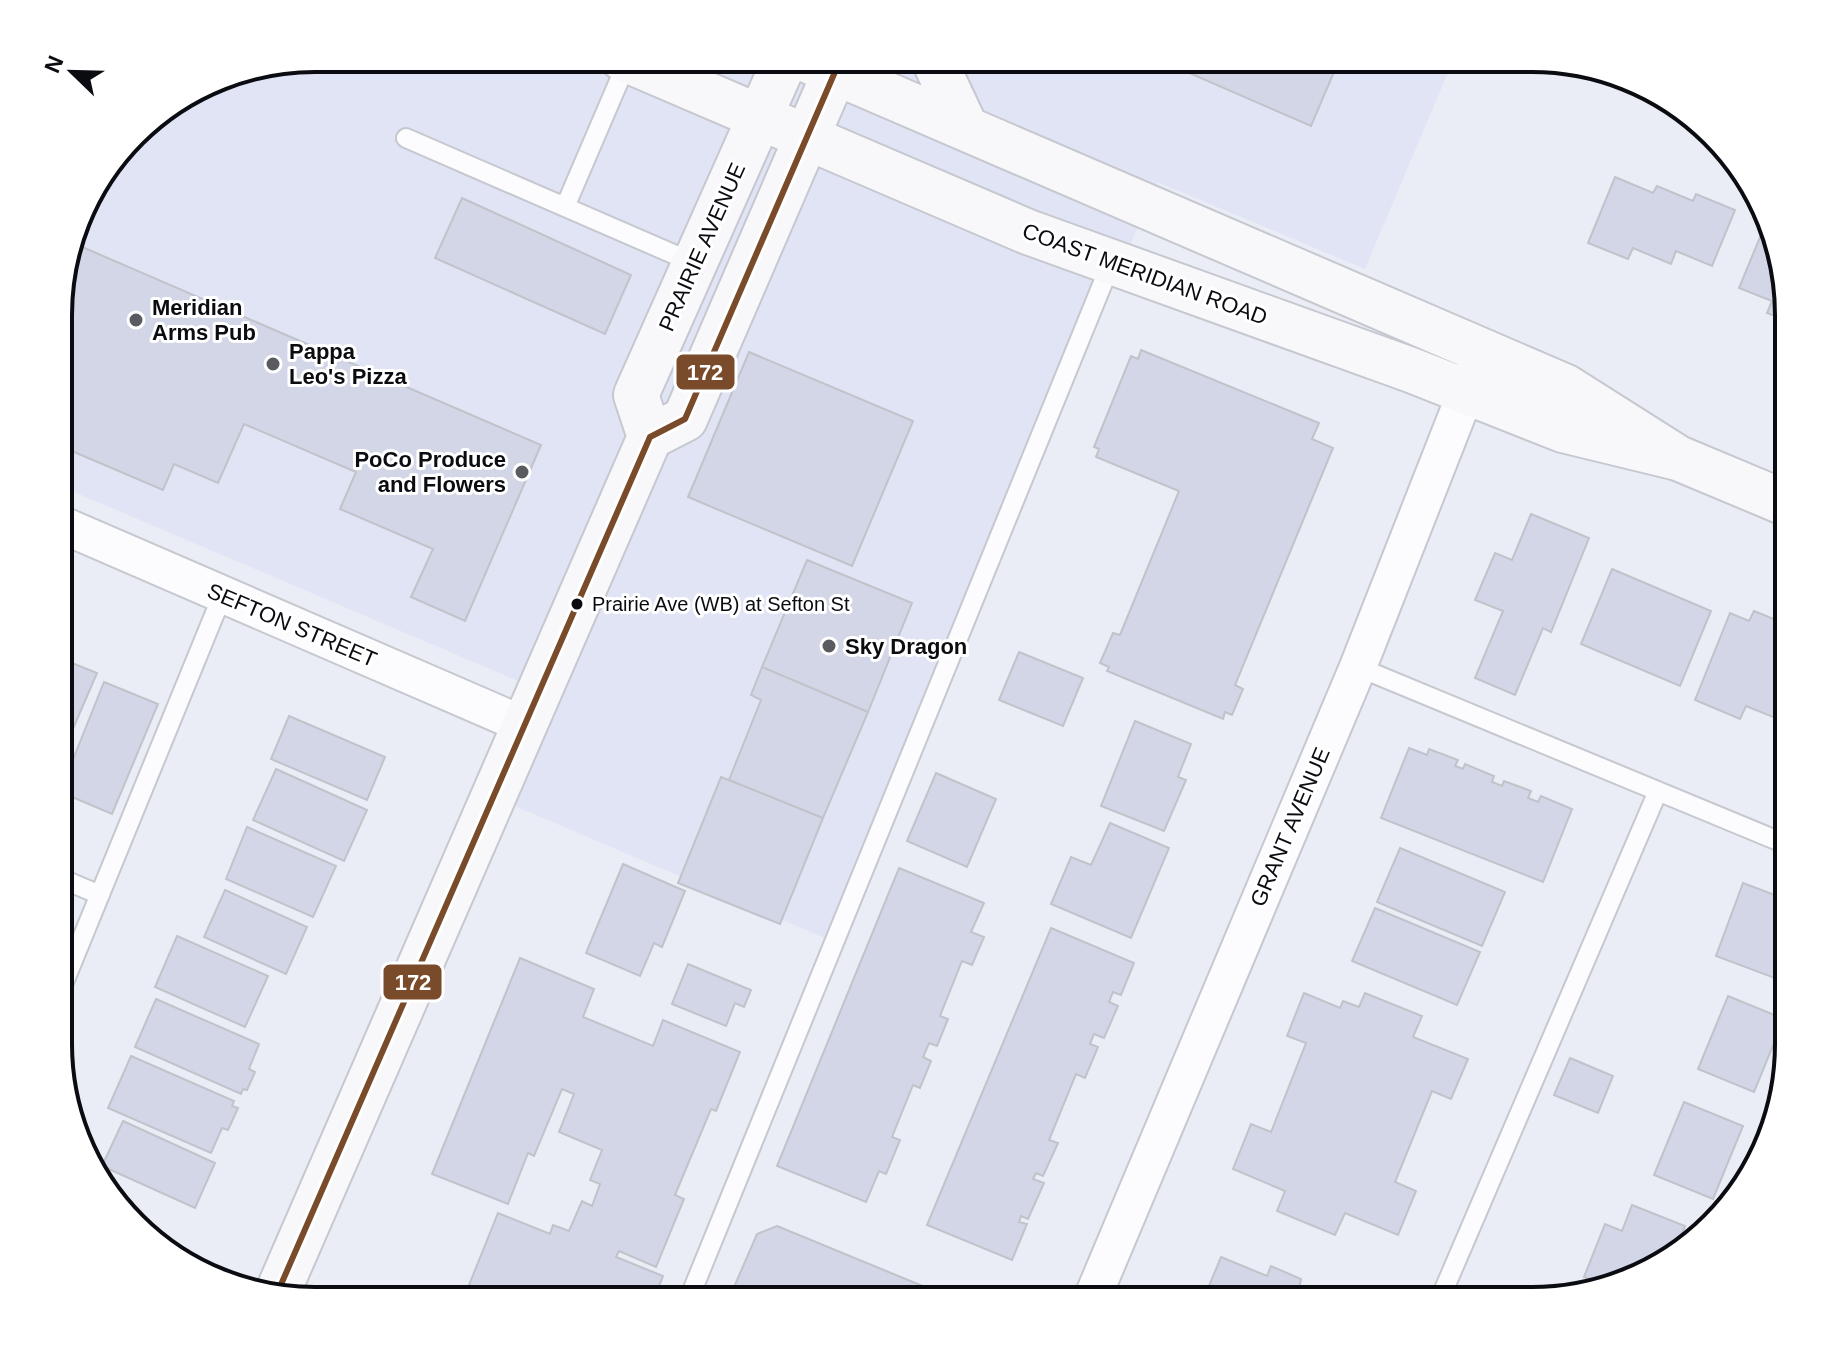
<svg xmlns="http://www.w3.org/2000/svg" width="1847" height="1359" font-family="Arial,sans-serif">
	<rect width="100%" height="100%" fill="#eaedf6"/>
	<path fill="#e0e4f5" d="M 315,58 L 1454,58 L 1365,269 L 1157,182 L 832,941 L 479,791 L 525,684 L 60,486 L 60,281 L 92,187 L 146,121 L 232,72 Z"/>
	<path fill="#d2d6e6" stroke="#c1c3ca" stroke-width="2" d="M 1155,58 L 1340,58 L 1311,126 Z
		M 1615,177 L 1653,193 L 1657,186 L 1693,201 L 1696,194 L 1735,210 L 1712,266 L 1676,251 L 1671,264 L 1633,248 L 1628,259 L 1588,243 Z
		M 462,198 L 631,275 L 605,334 L 435,258 Z
		M 1763,230 L 1771,233 L 1788,299 L 1788,321 L 1767,313 L 1772,301 L 1739,288 Z
		M 73,243 L 541,445 L 465,621 L 411,597 L 433,549 L 340,509 L 356,472 L 244,424 L 218,483 L 174,464 L 163,490 L 60,446 L 60,281 Z
		M 1141,350 L 1319,423 L 1312,439 L 1333,448 L 1235,685 L 1243,689 L 1232,715 L 1225,712 L 1223,719 L 1107,671 L 1109,667 L 1100,663 L 1113,633 L 1120,635 L 1179,491 L 1096,457 L 1099,449 L 1094,447 L 1131,356 L 1138,359 Z
		M 749,352 L 913,421 L 852,566 L 688,497 Z
		M 1531,514 L 1589,538 L 1551,632 L 1543,628 L 1515,695 L 1475,678 L 1503,611 L 1475,600 L 1495,553 L 1512,560 Z
		M 807,560 L 912,603 L 868,712 L 762,667 Z
		M 1612,569 L 1711,611 L 1680,686 L 1581,644 Z
		M 1754,611 L 1776,620 L 1778,613 L 1788,617 L 1788,723 L 1746,706 L 1740,719 L 1695,700 L 1730,613 L 1749,621 Z
		M 1019,652 L 1083,678 L 1063,726 L 999,700 Z
		M 67,661 L 97,673 L 60,759 L 60,677 Z
		M 762,667 L 868,712 L 823,818 L 729,780 L 761,700 L 751,695 Z
		M 104,682 L 158,704 L 112,814 L 60,792 Z
		M 289,716 L 385,757 L 367,800 L 271,759 Z
		M 1135,721 L 1191,744 L 1178,777 L 1186,780 L 1164,831 L 1101,806 Z
		M 1409,748 L 1427,755 L 1429,749 L 1458,760 L 1455,766 L 1463,769 L 1465,764 L 1494,776 L 1492,782 L 1502,786 L 1504,781 L 1531,791 L 1528,798 L 1538,802 L 1541,796 L 1572,809 L 1543,882 L 1381,818 Z
		M 276,769 L 367,810 L 344,861 L 253,820 Z
		M 936,773 L 996,799 L 967,867 L 907,841 Z
		M 721,777 L 823,818 L 780,924 L 678,883 Z
		M 1110,823 L 1169,848 L 1131,938 L 1051,904 L 1071,857 L 1091,865 Z
		M 247,827 L 336,866 L 313,917 L 226,879 Z
		M 1400,848 L 1505,892 L 1482,946 L 1377,902 Z
		M 623,864 L 685,891 L 662,947 L 654,943 L 640,976 L 586,953 Z
		M 899,868 L 984,903 L 971,932 L 984,937 L 972,965 L 962,961 L 940,1016 L 948,1019 L 937,1046 L 929,1043 L 923,1057 L 931,1061 L 920,1088 L 913,1085 L 892,1137 L 900,1140 L 886,1174 L 879,1171 L 866,1202 L 777,1166 Z
		M 1743,883 L 1788,900 L 1788,983 L 1716,956 Z
		M 225,890 L 307,927 L 286,974 L 204,937 Z
		M 1375,908 L 1480,952 L 1457,1005 L 1352,961 Z
		M 1051,928 L 1134,963 L 1121,995 L 1113,992 L 1109,1002 L 1118,1006 L 1104,1038 L 1094,1034 L 1090,1044 L 1098,1047 L 1085,1078 L 1076,1074 L 1049,1140 L 1058,1143 L 1043,1176 L 1036,1173 L 1033,1179 L 1044,1183 L 1028,1219 L 1021,1216 L 1019,1222 L 1027,1224 L 1012,1260 L 927,1225 Z
		M 177,936 L 268,976 L 245,1027 L 155,987 Z
		M 520,958 L 594,989 L 583,1017 L 653,1046 L 663,1020 L 740,1052 L 716,1111 L 711,1109 L 675,1195 L 684,1199 L 656,1267 L 619,1251 L 616,1257 L 663,1276 L 653,1301 L 508,1301 L 469,1285 L 498,1213 L 550,1234 L 553,1225 L 569,1231 L 582,1201 L 592,1206 L 600,1184 L 590,1180 L 602,1150 L 559,1132 L 574,1094 L 562,1089 L 534,1156 L 528,1153 L 508,1204 L 432,1174 Z
		M 688,964 L 751,990 L 744,1007 L 735,1003 L 726,1026 L 672,1004 Z
		M 1304,993 L 1340,1008 L 1343,1001 L 1359,1007 L 1365,993 L 1422,1016 L 1413,1037 L 1468,1059 L 1451,1099 L 1432,1091 L 1395,1182 L 1416,1191 L 1398,1235 L 1345,1213 L 1335,1235 L 1277,1211 L 1285,1191 L 1233,1169 L 1251,1124 L 1271,1132 L 1306,1043 L 1287,1036 Z
		M 1728,996 L 1784,1019 L 1754,1092 L 1698,1069 Z
		M 156,999 L 259,1044 L 249,1069 L 255,1072 L 247,1090 L 243,1089 L 241,1094 L 135,1047 Z
		M 131,1056 L 234,1101 L 232,1106 L 238,1108 L 228,1130 L 222,1128 L 211,1153 L 108,1108 Z
		M 1570,1058 L 1613,1076 L 1598,1113 L 1554,1095 Z
		M 1684,1102 L 1743,1126 L 1713,1199 L 1654,1175 Z
		M 123,1121 L 215,1163 L 195,1208 L 102,1166 Z
		M 1632,1205 L 1685,1226 L 1676,1250 L 1645,1275 L 1603,1285 L 1584,1277 L 1605,1224 L 1622,1231 Z
		M 777,1226 L 959,1301 L 728,1301 L 757,1234 Z
		M 1221,1257 L 1267,1276 L 1271,1266 L 1301,1279 L 1299,1290 L 1325,1301 L 1193,1301 L 1195,1294 L 1204,1298 Z"/>
	<g fill="none" stroke-linecap="round" stroke-linejoin="round">
		<g stroke="#c6c8cf" stroke-width="22">
			<path id="service" d="M 406,138 L 694,263
				M 565,207 L 628,60
				M 1358,667 L 1788,845
				M 60,878 L 100,895
				M 60,992 L 222,596
				M 688,1301 L 1111,263
				M 1439,1301 L 1658,791"/>
		</g>
		<g stroke="#c6c8cf" stroke-width="40">
			<path id="minor" d="M 60,524 L 524,725
				M 1091,1301 L 1358,667 L 1476,367"/>
		</g>
		<g stroke="#c6c8cf" stroke-width="48">
			<path id="secondary" d="M 622,58 L 1028,232 L 1411,370 L 1563,430 L 1678,458
				M 802,58 L 1566,387 L 1678,458 L 1788,504
				M 933,58 L 965,126
				M 650,437 L 636,395 L 786,58
				M 276,1296 L 650,437 L 685,419 L 841,58"/>
		</g>
		<use href="#service" stroke="#fcfcfe" stroke-width="18"/>
		<use href="#minor" stroke="#fcfcfe" stroke-width="36"/>
		<use href="#secondary" stroke="#f8f8fb" stroke-width="44"/>
		<g stroke="#fff" stroke-width="12">
			<path id="bus-1" d="M 276,1296 L 650,437 L 685,419 L 841,58"/>
		</g>
		<use href="#bus-1" stroke="#7a4b2a" stroke-width="6"/>
	</g>
	<g fill="#595b61" stroke="#fff" stroke-width="3">
		<circle cx="136" cy="320" r="8"/>
		<circle cx="273" cy="364" r="8"/>
		<circle cx="522" cy="472" r="8"/>
		<circle cx="829" cy="646" r="8"/>
	</g>
	<circle fill="#0b0c11" stroke="#fff" stroke-width="3" cx="577" cy="604" r="7"/>
	<g text-anchor="middle" dominant-baseline="central" stroke-width="6" stroke-linejoin="round" paint-order="stroke">
		<g font-size="20" fill="#0b0c11" stroke="#fff" text-anchor="start">
			<text x="592" y="604">Prairie Ave (WB) at Sefton St</text>
		</g>
		<g font-size="22" fill="#0b0c11" stroke="#fff">
			<text transform="translate(702 247) rotate(-66)">PRAIRIE AVENUE</text>
			<text transform="translate(1145 274) rotate(20)">COAST MERIDIAN ROAD</text>
			<text transform="translate(292 625) rotate(23)">SEFTON STREET</text>
			<text transform="translate(1290 827) rotate(-67)">GRANT AVENUE</text>
		</g>
		<g font-size="22" font-weight="bold" fill="#0b0c11" stroke="#fff" text-anchor="start">
			<text x="152" y="307">Meridian<tspan x="152" dy="25">Arms Pub</tspan></text>
			<text x="289" y="351">Pappa<tspan x="289" dy="25">Leo's Pizza</tspan></text>
			<text x="506" y="459" text-anchor="end">PoCo Produce<tspan x="506" dy="25">and Flowers</tspan></text>
			<text x="845" y="646">Sky Dragon</text>
		</g>
	</g>
	<path d="M0 0H1847V1359H0ZM315 72H1532A243 243 0 0 1 1775 315V1044A243 243 0 0 1 1532 1287H315A243 243 0 0 1 72 1044V315A243 243 0 0 1 315 72Z" fill="#fff" fill-rule="evenodd"/>
	<path fill="none" stroke="#0b0c11" stroke-width="4" d="M315 72H1532A243 243 0 0 1 1775 315V1044A243 243 0 0 1 1532 1287H315A243 243 0 0 1 72 1044V315A243 243 0 0 1 315 72Z"/>
	<g stroke="#fff" stroke-width="3">
		<rect x="675" y="353" width="61" height="38" rx="8" fill="#7a4b2a"/>
		<rect x="382" y="963" width="61" height="38" rx="8" fill="#7a4b2a"/>
	</g>
	<g font-size="22" text-anchor="middle" font-weight="bold" fill="#fff">
		<text x="705" y="380">172</text>
		<text x="413" y="990">172</text>
	</g>
	<g transform="translate(72 72) rotate(293)" stroke="#ffffff" stroke-width="6" paint-order="stroke">
	<path d="M0-6L14 30L0 20L-14 30Z" fill="#0b0c11"/>
	<text y="-12" font-size="22" font-weight="bold" text-anchor="middle" fill="#0b0c11">N</text>
	</g>
</svg>
